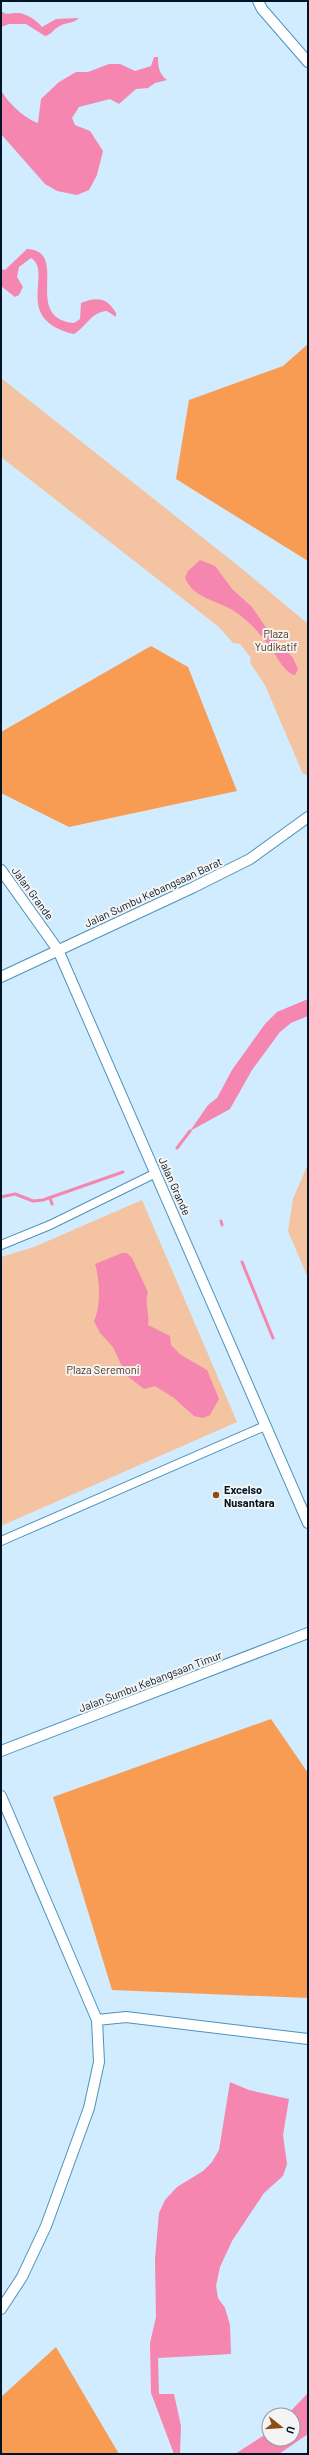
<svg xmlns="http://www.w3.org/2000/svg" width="309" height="2455" font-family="Barlow,sans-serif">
	<rect width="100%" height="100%" fill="#d0ecfe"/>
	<path fill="#f4c3a1" d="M 1,378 L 241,568 L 308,624 L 308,775 L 303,774 L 265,685 L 250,663 L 251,658 L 240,644 L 233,643 L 219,627 L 1,457 Z
		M 308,1164 L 308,1278 L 288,1231 L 293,1199 Z
		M 142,1200 L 237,1422 L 1,1526 L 1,1257 L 34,1247 Z"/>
	<path fill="#f99c53" d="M 308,344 L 308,561 L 176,479 L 189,400 L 283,366 Z
		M 151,646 L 188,667 L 237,791 L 69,827 L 1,793 L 1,732 Z
		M 271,1719 L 308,1773 L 308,1998 L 112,1990 L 53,1797 Z
		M 56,2347 L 119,2454 L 1,2454 L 1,2397 Z"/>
	<path fill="#f486b0" d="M 1,11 C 7,17 15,11 23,14 C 30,16 37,21 42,27 L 56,19 L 79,18 C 73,24 65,22 58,27 C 53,30 51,35 45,36 L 26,24 L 9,24 L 1,27 Z
		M 154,57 L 158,57 C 158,67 159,74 167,80 L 155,83 L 148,88 L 136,89 L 119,104 L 110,99 L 79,107 L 72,118 L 75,125 L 90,131 L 103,151 L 97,175 L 89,190 L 77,195 L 57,191 L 45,184 L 1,134 L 1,90 C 8,103 24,118 38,123 L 41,99 L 59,82 L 76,72 L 88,72 L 109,64 L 120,64 L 135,71 L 151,66 Z
		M 27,249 C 71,251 21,318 74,323 L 80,319 L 81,303 C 97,296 108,298 116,313 L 116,317 L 107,311 C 91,312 87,326 74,334 C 11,319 54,272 31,258 L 19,267 L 17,277 L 23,287 L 19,295 L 15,297 L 1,286 L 1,269 L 5,270 Z
		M 200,560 L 215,566 L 233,590 L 252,607 L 267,629 L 293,658 L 298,669 L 295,675 C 284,673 276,654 269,646 C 260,633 248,620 234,611 C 217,600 194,599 185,578 L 188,571 Z
		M 308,999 L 308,1016 L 291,1023 L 280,1032 L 252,1070 L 230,1109 L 190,1131 L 208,1105 L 217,1098 L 232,1070 L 265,1024 L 277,1012 Z
		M 122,1253 L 127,1253 L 132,1258 L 148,1292 C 144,1306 150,1311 148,1325 L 170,1336 L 171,1345 L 181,1355 L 207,1370 L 219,1399 L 210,1415 L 203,1418 L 194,1416 L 174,1398 L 155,1386 L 144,1389 L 126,1375 L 113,1347 L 100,1333 L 94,1321 C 101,1306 100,1280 95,1264 Z
		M 230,2082 L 249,2090 L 289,2099 L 283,2135 L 287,2164 L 283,2176 L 264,2193 L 232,2241 L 220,2267 L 216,2286 L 218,2298 L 225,2308 L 230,2325 L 231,2354 L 158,2358 L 159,2394 L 174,2394 L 181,2426 L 180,2454 L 174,2454 L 151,2393 L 150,2343 L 156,2317 L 155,2259 L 159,2213 L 165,2200 L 177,2187 L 203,2171 L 212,2162 L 219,2150 Z
		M 308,2393 L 308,2434 L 279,2454 L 235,2454 L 269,2432 L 269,2439 L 293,2439 L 293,2415 L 287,2415 Z"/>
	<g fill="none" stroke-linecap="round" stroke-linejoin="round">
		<path stroke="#f486b0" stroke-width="3" d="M 177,1148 L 190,1131
			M 1,1197 L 15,1194 L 33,1201 L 43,1200 L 123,1172
			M 50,1198 L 52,1204
			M 221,1221 L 222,1225
			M 242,1262 L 273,1338"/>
		<g stroke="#4d93bd" stroke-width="10">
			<path id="minor" d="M 1,1245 L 50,1225 L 156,1173
				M 1,1541 L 265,1426"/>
		</g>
		<g stroke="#4d93bd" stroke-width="12">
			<path id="tertiary" d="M 258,1 L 262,9 L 308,62
				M 1,870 L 58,950 L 308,1523
				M 1,977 L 194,887 L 250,859 L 308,817
				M 1,1751 L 308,1633
				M 1,1796 L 97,2020 L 99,2062 L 89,2108 L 46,2226 L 22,2277 L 1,2309
				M 97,2020 L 126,2017 L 308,2039"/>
		</g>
		<use href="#minor" stroke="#fff" stroke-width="8"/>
		<use href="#tertiary" stroke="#fff" stroke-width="10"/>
	</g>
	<circle fill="#8c4c13" stroke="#f4f4f4" stroke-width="1.5" cx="216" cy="1495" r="4"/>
	<g text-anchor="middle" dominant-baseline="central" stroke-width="4" stroke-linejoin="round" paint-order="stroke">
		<g font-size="11" fill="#553012" stroke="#f4f4f4">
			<text x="276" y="633">Plaza<tspan x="276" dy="13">Yudikatif</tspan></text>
			<text x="103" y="1369">Plaza Seremoni</text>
		</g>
		<g font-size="11" fill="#001626" stroke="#f4f4f4">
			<text transform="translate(153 892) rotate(-25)">Jalan Sumbu Kebangsaan Barat</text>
			<text transform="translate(33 893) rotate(54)">Jalan Grande</text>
			<text transform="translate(175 1186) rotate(66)">Jalan Grande</text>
			<text transform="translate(150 1681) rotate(-21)">Jalan Sumbu Kebangsaan Timur</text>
		</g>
		<g font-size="11" font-weight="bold" fill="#001626" stroke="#f4f4f4" text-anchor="start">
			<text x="224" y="1489">Excelso<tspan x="224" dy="13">Nusantara</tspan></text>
		</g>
	</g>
	<rect width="309" height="2455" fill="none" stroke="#001626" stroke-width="4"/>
	<g transform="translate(281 2427) rotate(107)"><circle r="19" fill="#f4f4f4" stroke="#929ba2"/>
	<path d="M0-3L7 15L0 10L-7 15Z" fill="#8c4c13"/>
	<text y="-6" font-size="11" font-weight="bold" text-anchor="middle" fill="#001626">U</text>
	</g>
</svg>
